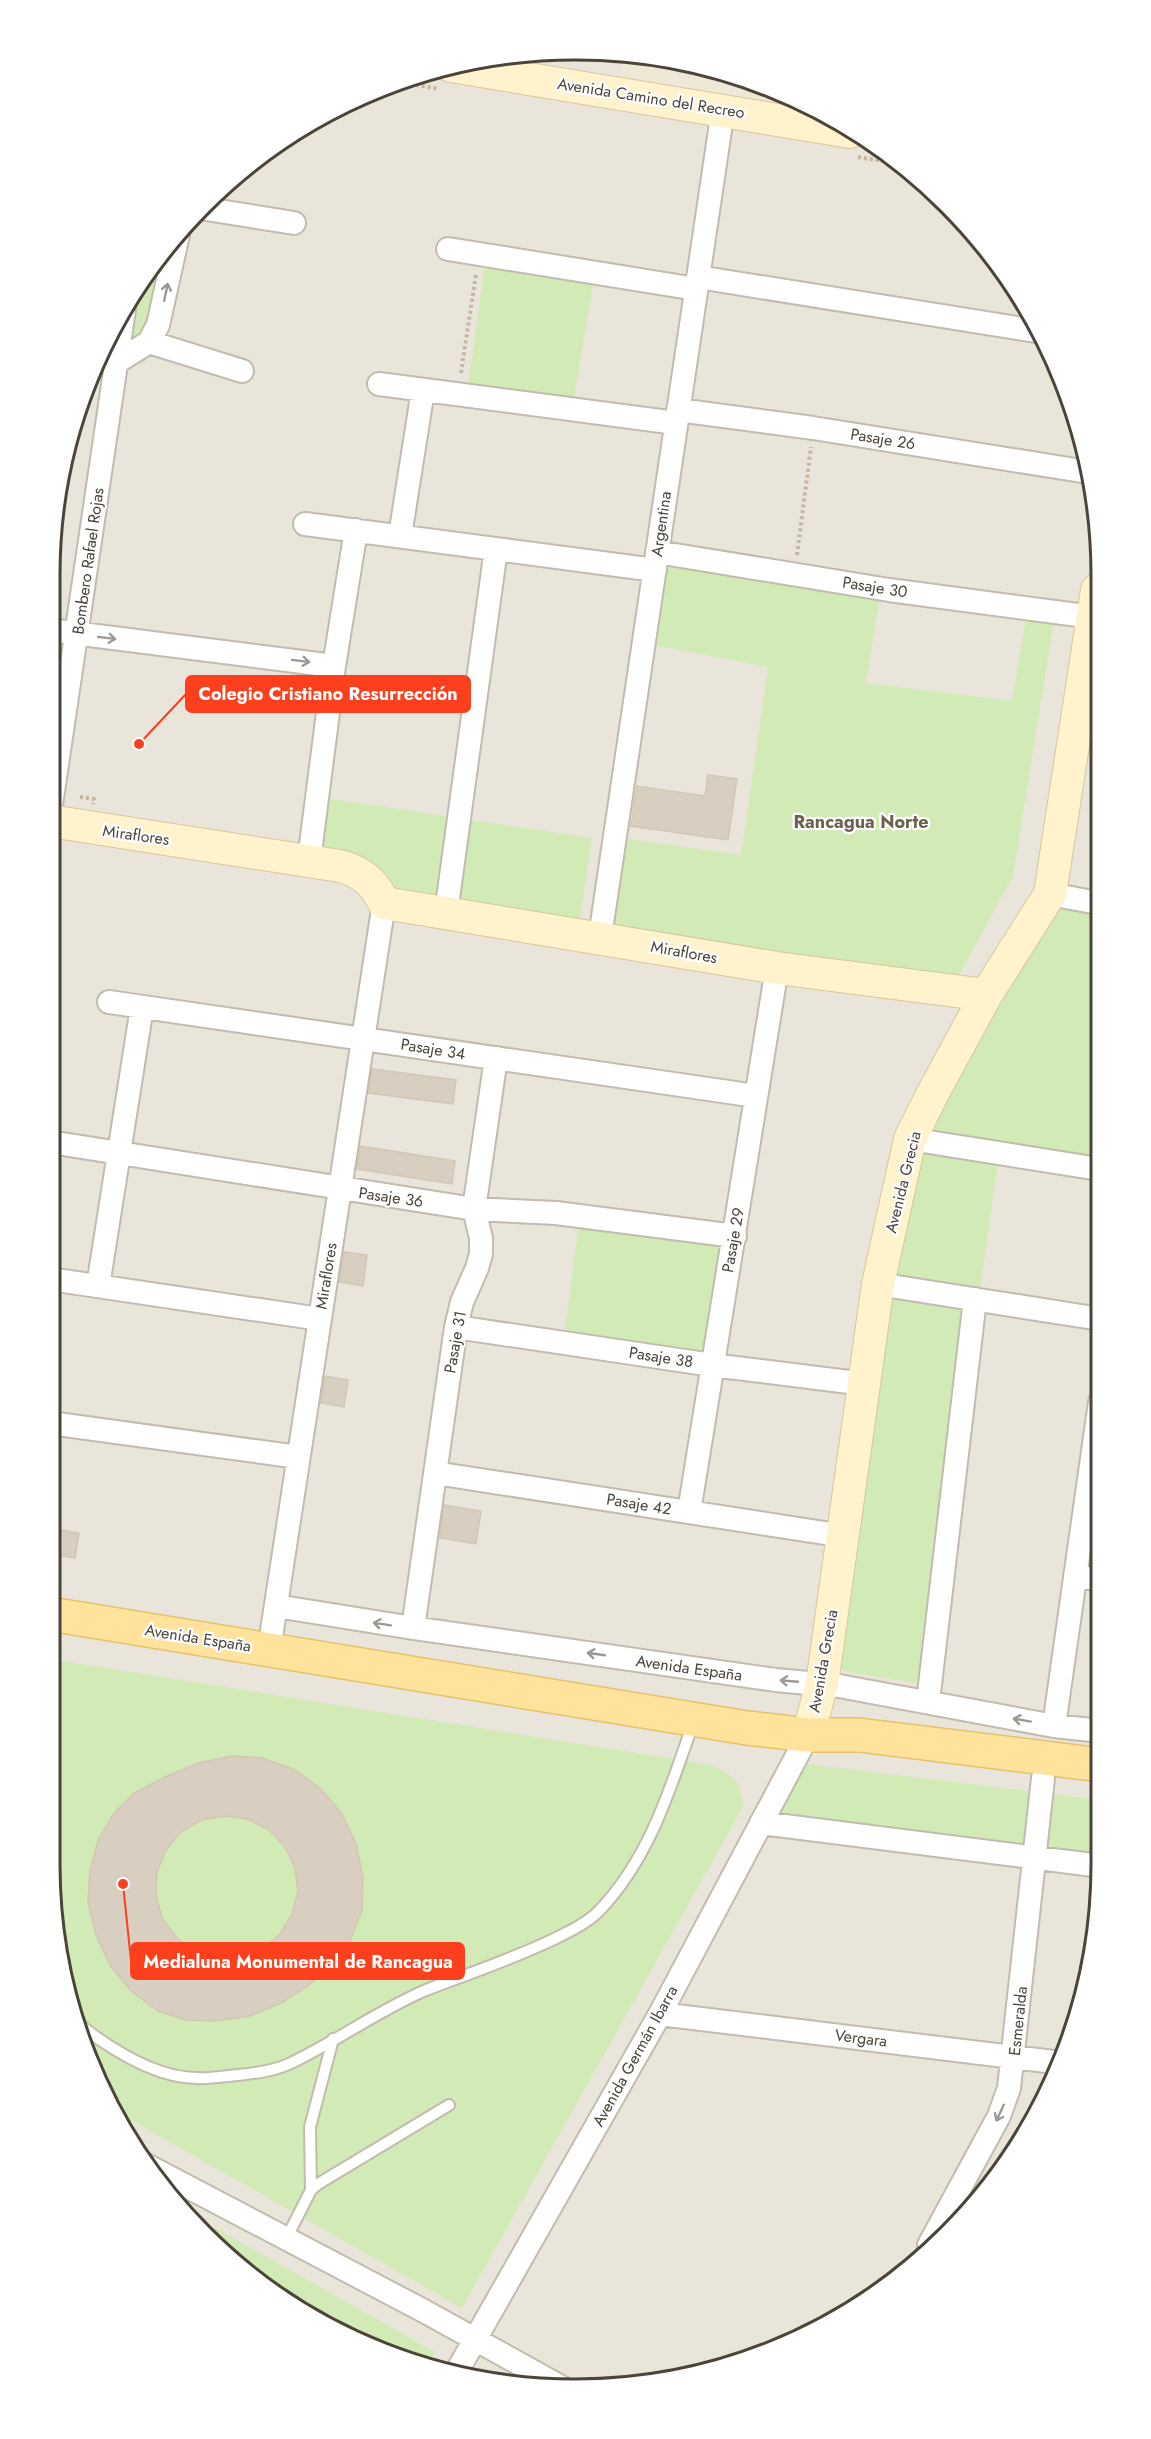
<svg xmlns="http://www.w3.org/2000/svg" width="1151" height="2439" font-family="Jost,sans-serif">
	<rect width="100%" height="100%" fill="#f6f3ec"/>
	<path fill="#eae5da" d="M 575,50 L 678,60 L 776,89 L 895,158 L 993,255 L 1061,374 L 1097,507 L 1101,1864 L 1091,1966 L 1062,2064 L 971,2211 L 838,2319 L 678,2379 L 575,2389 L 473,2379 L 313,2319 L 180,2210 L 120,2126 L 78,2033 L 50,1863 L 50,575 L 60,473 L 89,375 L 138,284 L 203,204 L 283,138 L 374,90 L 473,60 Z"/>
	<path fill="#efe8d6" d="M 624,54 L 678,60 L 776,89 L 821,115 L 620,78 Z"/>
	<path fill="#d2eab5" d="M 175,239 L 155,351 L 145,362 L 113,374 L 124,311 L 138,284 Z
		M 486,255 L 595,273 L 572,410 L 467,396 Z
		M 664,561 L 880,597 L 866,683 L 1012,701 L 1026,617 L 1054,621 L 1013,876 L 955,983 L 609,931 L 623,838 L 741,855 L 768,667 L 652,645 Z
		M 325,798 L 592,838 L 580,919 L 395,890 L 369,861 L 317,853 Z
		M 1053,903 L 1098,913 L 1099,1161 L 1000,1146 L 926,1685 L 849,1672 L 839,1668 L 889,1271 L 916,1146 Z
		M 580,1216 L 727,1237 L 708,1358 L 564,1336 Z
		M 50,1659 L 705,1764 C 733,1771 738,1778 744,1805 L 462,2308 L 113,2110 L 78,2033 L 50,1864 Z
		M 806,1764 L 1101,1800 L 1101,1864 L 765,1829 Z
		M 177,2206 L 435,2352 L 429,2363 L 313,2319 Z"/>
	<path fill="#d8cfc1" stroke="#d3c7b4" stroke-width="1.5" fill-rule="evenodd" d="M 708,775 L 737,779 L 728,840 L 631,826 L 637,786 L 705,796 Z
		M 372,1069 L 456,1080 L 453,1104 L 368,1093 Z
		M 360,1146 L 455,1161 L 452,1184 L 357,1169 Z
		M 344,1252 L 367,1255 L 363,1286 L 339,1282 Z
		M 325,1376 L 348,1380 L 344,1407 L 321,1403 Z
		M 444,1505 L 481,1511 L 476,1544 L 440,1538 Z
		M 50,1528 L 79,1533 L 75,1558 L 50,1554 Z
		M 232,1756 L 262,1758 L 293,1769 L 320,1788 L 342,1814 L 356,1844 L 363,1877 L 362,1910 L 350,1941 L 333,1964 L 308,1986 L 281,2003 L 250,2016 L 216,2021 L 186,2020 L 158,2011 L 131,1991 L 110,1965 L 96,1935 L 88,1902 L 90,1870 L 99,1838 L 113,1815 L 134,1793 L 165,1777 L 198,1763 ZM 224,1816 L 248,1819 L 269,1830 L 285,1847 L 295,1868 L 298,1891 L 292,1914 L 280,1934 L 262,1949 L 240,1958 L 217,1958 L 194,1951 L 176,1937 L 162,1918 L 156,1895 L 157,1872 L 166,1850 L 181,1832 L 201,1820 Z"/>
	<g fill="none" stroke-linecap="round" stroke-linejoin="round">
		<g stroke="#c2bbae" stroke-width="14">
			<path id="lane" d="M 76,2022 C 109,2048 154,2078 197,2078 C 210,2079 225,2076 238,2075 C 256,2073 274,2071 291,2063 C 337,2041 379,2010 426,1990 C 468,1974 512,1959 552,1940 C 568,1932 586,1924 599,1911 C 649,1859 670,1790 693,1723
				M 311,2190 L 310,2127 L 333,2039
				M 286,2239 L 311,2190 L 318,2184 L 449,2105"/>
		</g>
		<g stroke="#c2bbae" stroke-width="26">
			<path id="street" d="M 200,208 L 294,223
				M 448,249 L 696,289
				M 698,277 L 1036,331
				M 149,342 L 242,371
				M 117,362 L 149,342 L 158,325 L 178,235
				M 379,384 L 676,423
				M 678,410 L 813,428 L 1088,472
				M 305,524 L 655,570
				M 400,536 L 423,390
				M 657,552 L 889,590 L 1093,617
				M 50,630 L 334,666
				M 50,812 L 124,310
				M 309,860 L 334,666 L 356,530
				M 1050,894 L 1098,903
				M 446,913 L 496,549
				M 600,937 L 723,110
				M 109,1002 L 756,1096
				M 910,1139 L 1099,1169
				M 50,1142 L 474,1209 L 556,1213 L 735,1236
				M 50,1279 L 320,1319
				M 878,1284 L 1100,1319
				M 98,1286 L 142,1007
				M 456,1327 L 712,1365 L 865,1384
				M 50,1423 L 298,1457
				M 435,1473 L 844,1536
				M 689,1512 L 777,968
				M 1075,1576 L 1101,1580
				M 276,1606 L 413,1628 L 776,1680 L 839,1686 L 1054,1726 L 1101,1731
				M 413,1628 L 456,1327 L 462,1302 L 477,1268 L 481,1254 L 481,1238 L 474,1209 L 496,1058
				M 269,1650 L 384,903
				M 928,1702 L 975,1299
				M 1054,1726 L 1100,1402
				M 761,1823 L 1101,1866
				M 660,2014 L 1062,2063
				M 148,2166 L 424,2311 L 563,2388
				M 929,2245 L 999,2116 L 1009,2088 L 1043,1778
				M 456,2373 L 660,2014 L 808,1735"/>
		</g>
		<g stroke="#d6c79b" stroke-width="34">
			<path id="secondary" d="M 451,66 L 850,132
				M 50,821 L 340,866 C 361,871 375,883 384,903 L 777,968 L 986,995
				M 808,1735 L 822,1684 L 878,1284 L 910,1139 L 933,1093 L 986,995 L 1050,894 L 1097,590"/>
		</g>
		<g stroke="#e6c16a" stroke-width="36">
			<path id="primary" d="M 50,1614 L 747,1728 L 808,1735 L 859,1735 L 1101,1765"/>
		</g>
		<path stroke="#c4b79f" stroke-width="4" stroke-dasharray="3 3" stroke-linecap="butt" d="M 398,82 L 439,89
			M 858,157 L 901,164
			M 461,373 L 476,274
			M 797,555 L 811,447
			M 80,797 L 94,799 L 93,804"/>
		<use href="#lane" stroke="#fff" stroke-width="10"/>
		<use href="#street" stroke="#fff" stroke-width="22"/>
		<use href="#secondary" stroke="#fff3cd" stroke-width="32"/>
		<use href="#primary" stroke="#ffe39c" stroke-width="33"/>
	</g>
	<defs><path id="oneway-shaft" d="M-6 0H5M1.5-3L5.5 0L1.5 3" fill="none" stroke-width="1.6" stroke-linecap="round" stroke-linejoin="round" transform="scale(1.5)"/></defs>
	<g stroke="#9c9892">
		<use href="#oneway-shaft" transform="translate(166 292) rotate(-78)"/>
		<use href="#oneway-shaft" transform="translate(107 638) rotate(7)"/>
		<use href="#oneway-shaft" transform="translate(301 661) rotate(7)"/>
		<use href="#oneway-shaft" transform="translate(382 1624) rotate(-171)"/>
		<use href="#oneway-shaft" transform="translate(596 1654) rotate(-172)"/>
		<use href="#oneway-shaft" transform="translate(789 1681) rotate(-175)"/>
		<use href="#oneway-shaft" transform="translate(1022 1720) rotate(-170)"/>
		<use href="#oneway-shaft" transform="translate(1000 2113) rotate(115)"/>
	</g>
	<g text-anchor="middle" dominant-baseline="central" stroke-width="4.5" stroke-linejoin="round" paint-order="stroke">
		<g font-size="16" fill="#4b4439" stroke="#fff">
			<text transform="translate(651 98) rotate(9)">Avenida Camino del Recreo</text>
			<text transform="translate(883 439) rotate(9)">Pasaje 26</text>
			<text transform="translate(661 524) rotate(-82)">Argentina</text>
			<text transform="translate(88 561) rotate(-82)">Bombero Rafael Rojas</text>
			<text transform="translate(875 587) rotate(9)">Pasaje 30</text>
			<text transform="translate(136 835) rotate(8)">Miraflores</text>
			<text transform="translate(684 952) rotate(10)">Miraflores</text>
			<text transform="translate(433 1049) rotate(9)">Pasaje 34</text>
			<text transform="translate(903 1182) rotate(-76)">Avenida Grecia</text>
			<text transform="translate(391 1197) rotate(8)">Pasaje 36</text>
			<text transform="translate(733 1240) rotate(-80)">Pasaje 29</text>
			<text transform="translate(326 1276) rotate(-81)">Miraflores</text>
			<text transform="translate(455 1342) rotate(-80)">Pasaje 31</text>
			<text transform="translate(661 1357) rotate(9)">Pasaje 38</text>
			<text transform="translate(639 1504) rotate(9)">Pasaje 42</text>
			<text transform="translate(198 1638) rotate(9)">Avenida España</text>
			<text transform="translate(823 1661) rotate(-80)">Avenida Grecia</text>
			<text transform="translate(689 1668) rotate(8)">Avenida España</text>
			<text transform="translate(1018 2021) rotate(-84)">Esmeralda</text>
			<text transform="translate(861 2038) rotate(7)">Vergara</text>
			<text transform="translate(635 2056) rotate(-61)">Avenida Germán Ibarra</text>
		</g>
		<g font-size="18" font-weight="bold" fill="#6e6250" stroke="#fff">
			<text x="861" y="822">Rancagua Norte</text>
		</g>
	</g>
	<path d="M0 0H1151V2439H0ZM575 60H576A515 515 0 0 1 1091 575V1864A515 515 0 0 1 576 2379H575A515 515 0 0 1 60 1864V575A515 515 0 0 1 575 60Z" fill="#fff" fill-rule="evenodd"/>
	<path fill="none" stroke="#4b4439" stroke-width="3" d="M575 60H576A515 515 0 0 1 1091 575V1864A515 515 0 0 1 576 2379H575A515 515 0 0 1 60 1864V575A515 515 0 0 1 575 60Z"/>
	<path fill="none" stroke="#fc3f1d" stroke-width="2" d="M139 744L186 694M123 1884L131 1961"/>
	<g fill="#fc3f1d" stroke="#fff" stroke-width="2">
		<circle cx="139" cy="744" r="6"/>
		<circle cx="123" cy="1884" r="6"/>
	</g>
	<g fill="#fc3f1d" stroke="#fc3f1d" stroke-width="2">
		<rect x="186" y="676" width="284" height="36" rx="6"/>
		<rect x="131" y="1943" width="333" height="36" rx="6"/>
	</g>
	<g font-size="18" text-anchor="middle" font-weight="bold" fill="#fff">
		<text x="328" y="700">Colegio Cristiano Resurrección</text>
		<text x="298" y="1968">Medialuna Monumental de Rancagua</text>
	</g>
</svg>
